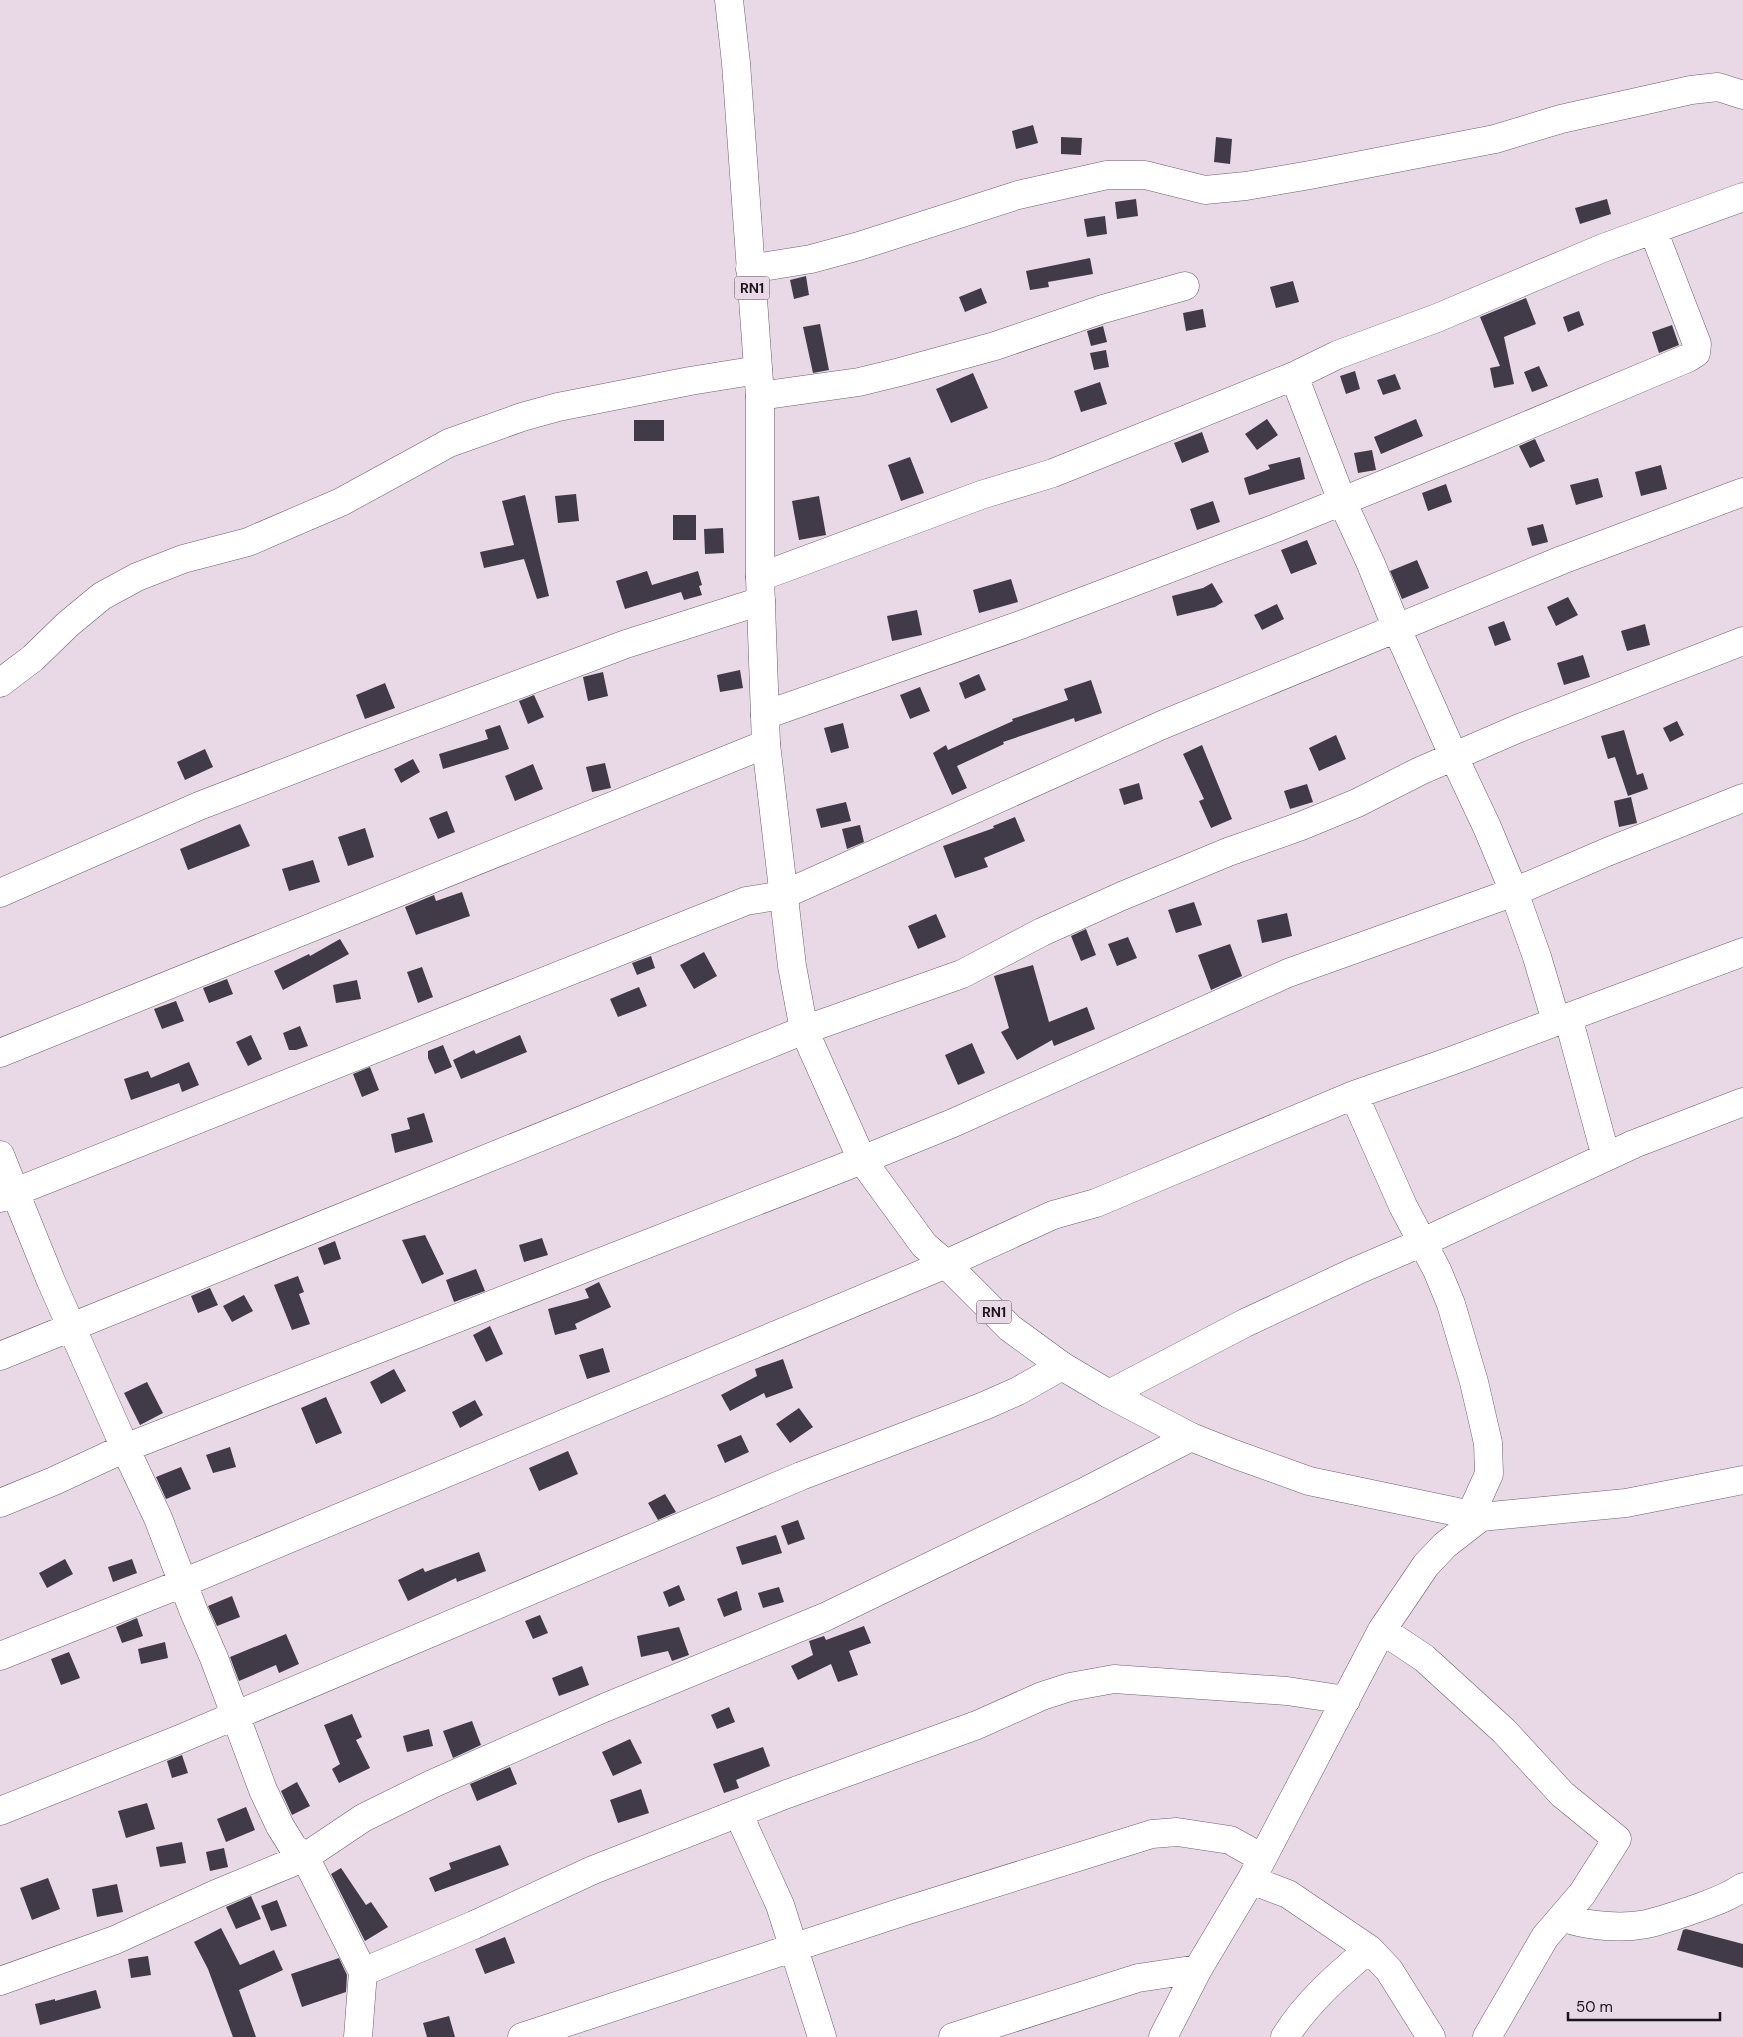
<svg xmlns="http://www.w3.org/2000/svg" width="1743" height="2037" font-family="'DM Sans',sans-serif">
<rect width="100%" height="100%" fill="#e9d9e7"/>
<path fill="#403a49" d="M1033 125 1038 143 1016 149 1012 131Z
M1061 137 1082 138 1081 155 1061 154Z
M1216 137 1232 139 1230 164 1214 162Z
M1136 199 1138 216 1117 219 1115 202Z
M1607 199 1611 214 1580 224 1575 208Z
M1105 216 1107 234 1087 237 1084 219Z
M1090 258 1093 274 1048 282 1049 287 1030 290 1026 271Z
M806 276 809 295 794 299 790 280Z
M1293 281 1299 302 1276 308 1270 287Z
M981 288 987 303 965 312 959 297Z
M1526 298 1536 324 1504 337 1514 384 1494 388 1490 368 1500 366 1480 317Z
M1203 309 1206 327 1186 331 1183 313Z
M1579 311 1584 325 1568 332 1563 317Z
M820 324 829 370 813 373 803 327Z
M1672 325 1679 345 1659 353 1652 332Z
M1103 326 1107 342 1091 346 1087 331Z
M1106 350 1109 367 1094 370 1090 353Z
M1539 366 1548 386 1532 392 1524 372Z
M1355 371 1360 389 1346 394 1340 376Z
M973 373 988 408 951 423 936 389Z
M1395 374 1401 389 1383 395 1377 380Z
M1100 382 1107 404 1081 412 1074 391Z
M1267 419 1278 435 1257 450 1245 434Z
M1416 419 1423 436 1381 454 1374 437Z
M634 420H664V441H634Z
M1202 432 1209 452 1182 463 1174 443Z
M1535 439 1545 461 1530 468 1519 446Z
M1372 450 1376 470 1358 473 1354 453Z
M910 457 924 493 901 501 888 465Z
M1300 457 1305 479 1249 495 1244 478 1270 469 1268 465Z
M1661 465 1667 489 1641 496 1635 472Z
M1598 478 1603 497 1576 505 1570 485Z
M1446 484 1452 502 1428 511 1422 493Z
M576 494 579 521 558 523 555 496Z
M525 495 549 596 537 599 524 559 484 568 480 552 514 545 502 501Z
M819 496 826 535 799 540 792 501Z
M1213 501 1220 522 1197 530 1190 509Z
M673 515H696V540H673Z
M1543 524 1548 542 1532 546 1527 528Z
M723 528 724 553 705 554 704 529Z
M1307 540 1317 564 1291 574 1281 550Z
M1417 560 1429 588 1402 599 1390 571Z
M647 571 652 585 698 571 702 585 699 586 702 595 684 600 681 592 625 609 616 581Z
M1011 579 1018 602 979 613 973 590Z
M1212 583 1223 602 1215 607 1177 616 1172 596 1203 588Z
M1568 597 1578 615 1556 626 1547 607Z
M1277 604 1284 619 1262 630 1254 615Z
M917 610 922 635 892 641 887 616Z
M1504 621 1511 640 1495 646 1488 627Z
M1645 624 1650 645 1627 651 1621 631Z
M1583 655 1590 677 1564 685 1557 663Z
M740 670 743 688 720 692 717 675Z
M603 672 608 696 588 701 583 677Z
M979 674 986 690 965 699 959 683Z
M1091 680 1102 713 1075 722 1074 718 1003 742 1004 744 957 766 967 788 952 795 933 753 946 745 948 750 1013 721 1012 719 1068 700 1064 689Z
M385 683 395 708 365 719 356 695Z
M920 687 930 711 910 719 900 695Z
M534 695 544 717 528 724 519 701Z
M1677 721 1684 735 1670 742 1663 728Z
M843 723 849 748 831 753 824 728Z
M500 725 509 749 443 769 439 754 488 739 485 730Z
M1624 730 1637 775 1643 773 1648 789 1628 796 1615 757 1608 759 1601 736Z
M1336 735 1346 759 1319 771 1309 748Z
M1202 745 1232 819 1211 828 1199 801 1204 799 1183 754Z
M205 749 213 767 185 780 177 762Z
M413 759 420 772 401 783 394 769Z
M605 763 611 788 592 792 586 767Z
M533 764 543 789 515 801 505 776Z
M1139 783 1143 799 1124 805 1119 789Z
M1307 784 1313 802 1290 809 1284 791Z
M1631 797 1637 823 1619 827 1614 801Z
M846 802 851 821 821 828 816 809Z
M447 811 455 832 438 839 429 818Z
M1015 817 1025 841 984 858 988 867 955 878 943 846 994 828 993 826Z
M240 824 250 846 188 870 180 849Z
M860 825 864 842 847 849 842 829Z
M365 828 374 857 348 866 338 837Z
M313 860 320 882 289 891 282 869Z
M462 892 470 916 416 935 405 907 434 895 436 901Z
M1194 902 1202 925 1176 933 1168 910Z
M1287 913 1292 936 1262 943 1257 920Z
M936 914 946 937 918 949 908 926Z
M1086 929 1096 955 1081 961 1071 936Z
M1128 937 1137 958 1117 966 1108 944Z
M340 939 349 954 283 990 274 971 309 954 310 956Z
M1230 944 1242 976 1211 990 1198 955Z
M704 952 717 976 694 989 680 965Z
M651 956 655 968 637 975 632 963Z
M1033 965 1049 1022 1087 1007 1095 1029 1054 1046 1052 1040 1017 1060 1001 1032 1009 1028 994 976Z
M422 967 433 997 418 1003 407 972Z
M227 979 233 994 209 1003 203 988Z
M357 980 361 999 336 1003 333 985Z
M639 987 647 1006 618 1017 610 999Z
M176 1001 184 1021 162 1029 154 1009Z
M300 1026 308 1046 296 1050H289L283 1033Z
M251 1035 262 1059 248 1066 236 1042Z
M520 1035 527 1052 461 1079 453 1060 474 1050 476 1054Z
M972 1043 985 1073 958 1085 945 1055Z
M443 1045 452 1067 435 1074 428 1058V1051Z
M189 1062 199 1085 182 1092 179 1083 131 1100 124 1079 148 1071 151 1078Z
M370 1067 379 1090 362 1097 353 1074Z
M424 1113 433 1142 395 1153 391 1134 410 1129 407 1118Z
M425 1235 444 1274 422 1284 402 1240Z
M542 1238 548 1255 524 1262 519 1245Z
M335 1241 341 1259 324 1265 318 1248Z
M476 1269 485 1291 454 1302 446 1280Z
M298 1276 304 1292 299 1294 310 1324 292 1330 274 1285Z
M599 1282 611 1307 575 1324 577 1329 555 1335 548 1309 589 1298 585 1289Z
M210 1288 218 1305 198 1313 191 1296Z
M244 1295 253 1311 232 1322 223 1306Z
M490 1326 503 1354 486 1362 473 1335Z
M603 1348 610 1372 587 1379 579 1355Z
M783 1359 793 1388 766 1398 764 1393 730 1411 721 1395 757 1376 755 1369Z
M394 1369 406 1391 381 1404 370 1382Z
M147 1382 163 1413 140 1425 124 1393Z
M326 1397 342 1433 316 1444 301 1408Z
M475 1400 483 1415 460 1428 452 1412Z
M799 1408 813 1427 790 1443 776 1424Z
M741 1435 749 1452 725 1463 717 1445Z
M230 1447 236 1467 213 1473 206 1455Z
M568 1451 578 1474 539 1491 529 1468Z
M181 1467 191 1489 166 1499 156 1477Z
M665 1494 676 1512 658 1520 648 1503Z
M798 1520 805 1539 788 1545 781 1526Z
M776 1535 782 1553 742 1565 736 1547Z
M479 1552 486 1571 457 1582 456 1578 408 1601 398 1580 423 1568 425 1572Z
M65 1559 73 1574 47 1588 39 1573Z
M132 1559 137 1573 113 1582 108 1567Z
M679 1585 685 1600 669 1607 663 1592Z
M779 1587 784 1602 763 1608 758 1593Z
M737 1591 742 1610 724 1617 717 1599Z
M232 1596 240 1617 217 1626 208 1606Z
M540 1615 548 1633 533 1639 525 1621Z
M137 1618 143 1636 122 1643 116 1627Z
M864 1626 871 1643 849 1651 858 1675 838 1682 831 1664 798 1680 791 1666 813 1655 809 1641 824 1636 826 1640Z
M679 1627 689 1655 672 1661 668 1651 641 1657 637 1636Z
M286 1634 299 1664 279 1673 276 1665 239 1681 230 1657Z
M165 1642 168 1658 141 1664 138 1649Z
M69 1652 80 1678 61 1685 51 1659Z
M582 1666 589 1685 559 1696 552 1678Z
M729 1707 735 1722 717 1729 711 1715Z
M352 1714 362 1737 356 1740 370 1768 339 1783 332 1769 340 1764 324 1725Z
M472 1721 481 1745 453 1758 443 1731Z
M429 1729 433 1746 407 1752 403 1736Z
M630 1739 642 1763 613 1776 602 1752Z
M763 1747 770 1766 736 1780 739 1788 724 1793 713 1764Z
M182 1755 188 1773 172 1778 167 1761Z
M510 1767 517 1784 477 1801 470 1784Z
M297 1782 310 1806 292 1815 281 1791Z
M641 1789 649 1813 618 1823 610 1800Z
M147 1803 155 1829 126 1838 118 1811Z
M246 1807 255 1830 226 1842 217 1819Z
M182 1842 186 1863 160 1867 156 1847Z
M500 1845 509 1865 435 1892 429 1878 451 1869 449 1863Z
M224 1848 228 1867 210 1871 206 1852Z
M341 1868 366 1905 371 1902 388 1927 365 1941 331 1874Z
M48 1878 60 1909 32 1920 20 1888Z
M117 1884 123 1912 97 1917 92 1889Z
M251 1896 261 1919 236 1929 226 1907Z
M277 1900 287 1926 271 1931 261 1906Z
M221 1928 240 1965 274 1950 283 1970 239 1990 256 2037H233L208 1969 194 1942Z
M1686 1929 1743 1944V1968L1677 1950 1683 1930Z
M505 1937 515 1963 485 1974 475 1949Z
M148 1956 151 1975 131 1978 128 1959Z
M339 1958 347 1975 346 1992 302 2007 291 1974Z
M96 1990 101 2008 40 2025 35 2004 55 1999V2001Z
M449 2016 455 2037H427L423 2023Z"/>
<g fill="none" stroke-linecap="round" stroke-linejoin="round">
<g stroke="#6d5f6c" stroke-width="29">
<path id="minor" d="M750 269 811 259 859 246 1018 195 1107 175H1145L1205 190 1246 186 1310 175 1495 139 1561 119 1691 90 1718 87 1743 95
M1294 376 1342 501 1371 564 1397 629 1454 757 1487 827 1514 892 1537 957 1556 1021
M760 396 859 382 900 372 995 346 1103 309 1185 286
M760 577 981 495 1053 473 1294 376 1337 355 1437 318 1603 248 1743 197
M0 683 33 658 68 624 102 596 137 577 183 559 248 542 292 523 341 502 449 443 522 417 558 407 690 381 758 370
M765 715 1023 624 1276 528 1476 447 1688 358 1696 353 1697 344 1653 230
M0 893 199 806 359 744 626 644 761 601
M1568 1017 1606 1157
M0 1053 766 744
M1354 1095 1403 1206 1437 1270 1451 1304 1474 1382 1488 1443 1489 1474 1471 1514
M0 1155 51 1281 125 1448 158 1518 194 1612 214 1658 263 1790 280 1826 293 1847 305 1857 363 1972 358 2037
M0 1198 746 901 783 895 1162 725 1562 560 1743 492
M0 1356 804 1030 962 974 1042 932 1122 896 1228 852 1301 826 1357 803 1420 771 1517 729 1743 641
M1109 1394 1245 1323 1356 1271 1421 1243 1634 1144 1743 1102
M0 1503 54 1481 125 1448 862 1160 953 1123 1288 973 1514 892 1607 852 1743 798
M1382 1630 1424 1658 1504 1731 1562 1794 1617 1839 1582 1894 1545 1937 1487 2037
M0 1656 183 1583 946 1264 1053 1215 1096 1203 1127 1190 1354 1095 1451 1061 1743 952
M0 1811 180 1739 801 1476 984 1406 1018 1391 1062 1366
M738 1813 780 1905 822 2037
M1251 1880 1288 1894 1369 1949 1389 1970 1431 2037
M1563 1917C1573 1922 1584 1923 1596 1925 1640 1930 1657 1922 1698 1908 1714 1902 1729 1897 1743 1887
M363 1972 474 1925 593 1870 787 1794 977 1725 1042 1696 1070 1687 1114 1679 1287 1691 1346 1700
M0 1981 115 1940 216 1894 305 1857 363 1818 432 1784 604 1708 825 1617 1088 1490 1191 1437
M522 2037 902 1912 1152 1834 1177 1832 1230 1840 1262 1858
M953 2037 1138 1978 1198 1969
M1163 2037 1198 1969 1251 1880 1382 1630 1426 1565 1445 1545 1481 1517
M1285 2037C1307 2002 1337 1976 1369 1949"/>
</g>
<g stroke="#6d5f6c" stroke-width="29">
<path id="highway" d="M729 0 736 63 760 396V577L766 744 792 966 804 1030 862 1160 924 1245 946 1264 1010 1328 1062 1366 1109 1394 1191 1437 1234 1454 1309 1481 1481 1517 1626 1503 1743 1480"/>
</g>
<use href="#minor" stroke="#fff" stroke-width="28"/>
<use href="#highway" stroke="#fff" stroke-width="28"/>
</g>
<g text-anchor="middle" stroke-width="5" stroke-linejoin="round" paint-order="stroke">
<g fill="#e9d9e7" stroke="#595058" stroke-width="1">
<rect x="734.5" y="276.5" width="35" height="23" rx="4"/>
<rect x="976.5" y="1300.5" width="35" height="23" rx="4"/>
</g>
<g font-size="14" font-weight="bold" fill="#1b161b">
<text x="752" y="293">RN1</text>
<text x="994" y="1317">RN1</text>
</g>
</g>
<path d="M1568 2012v8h152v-8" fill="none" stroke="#1b161b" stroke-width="2.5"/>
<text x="1576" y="2012" font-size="15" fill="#1b161b" stroke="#e9d9e7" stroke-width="4" paint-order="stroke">50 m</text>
</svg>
